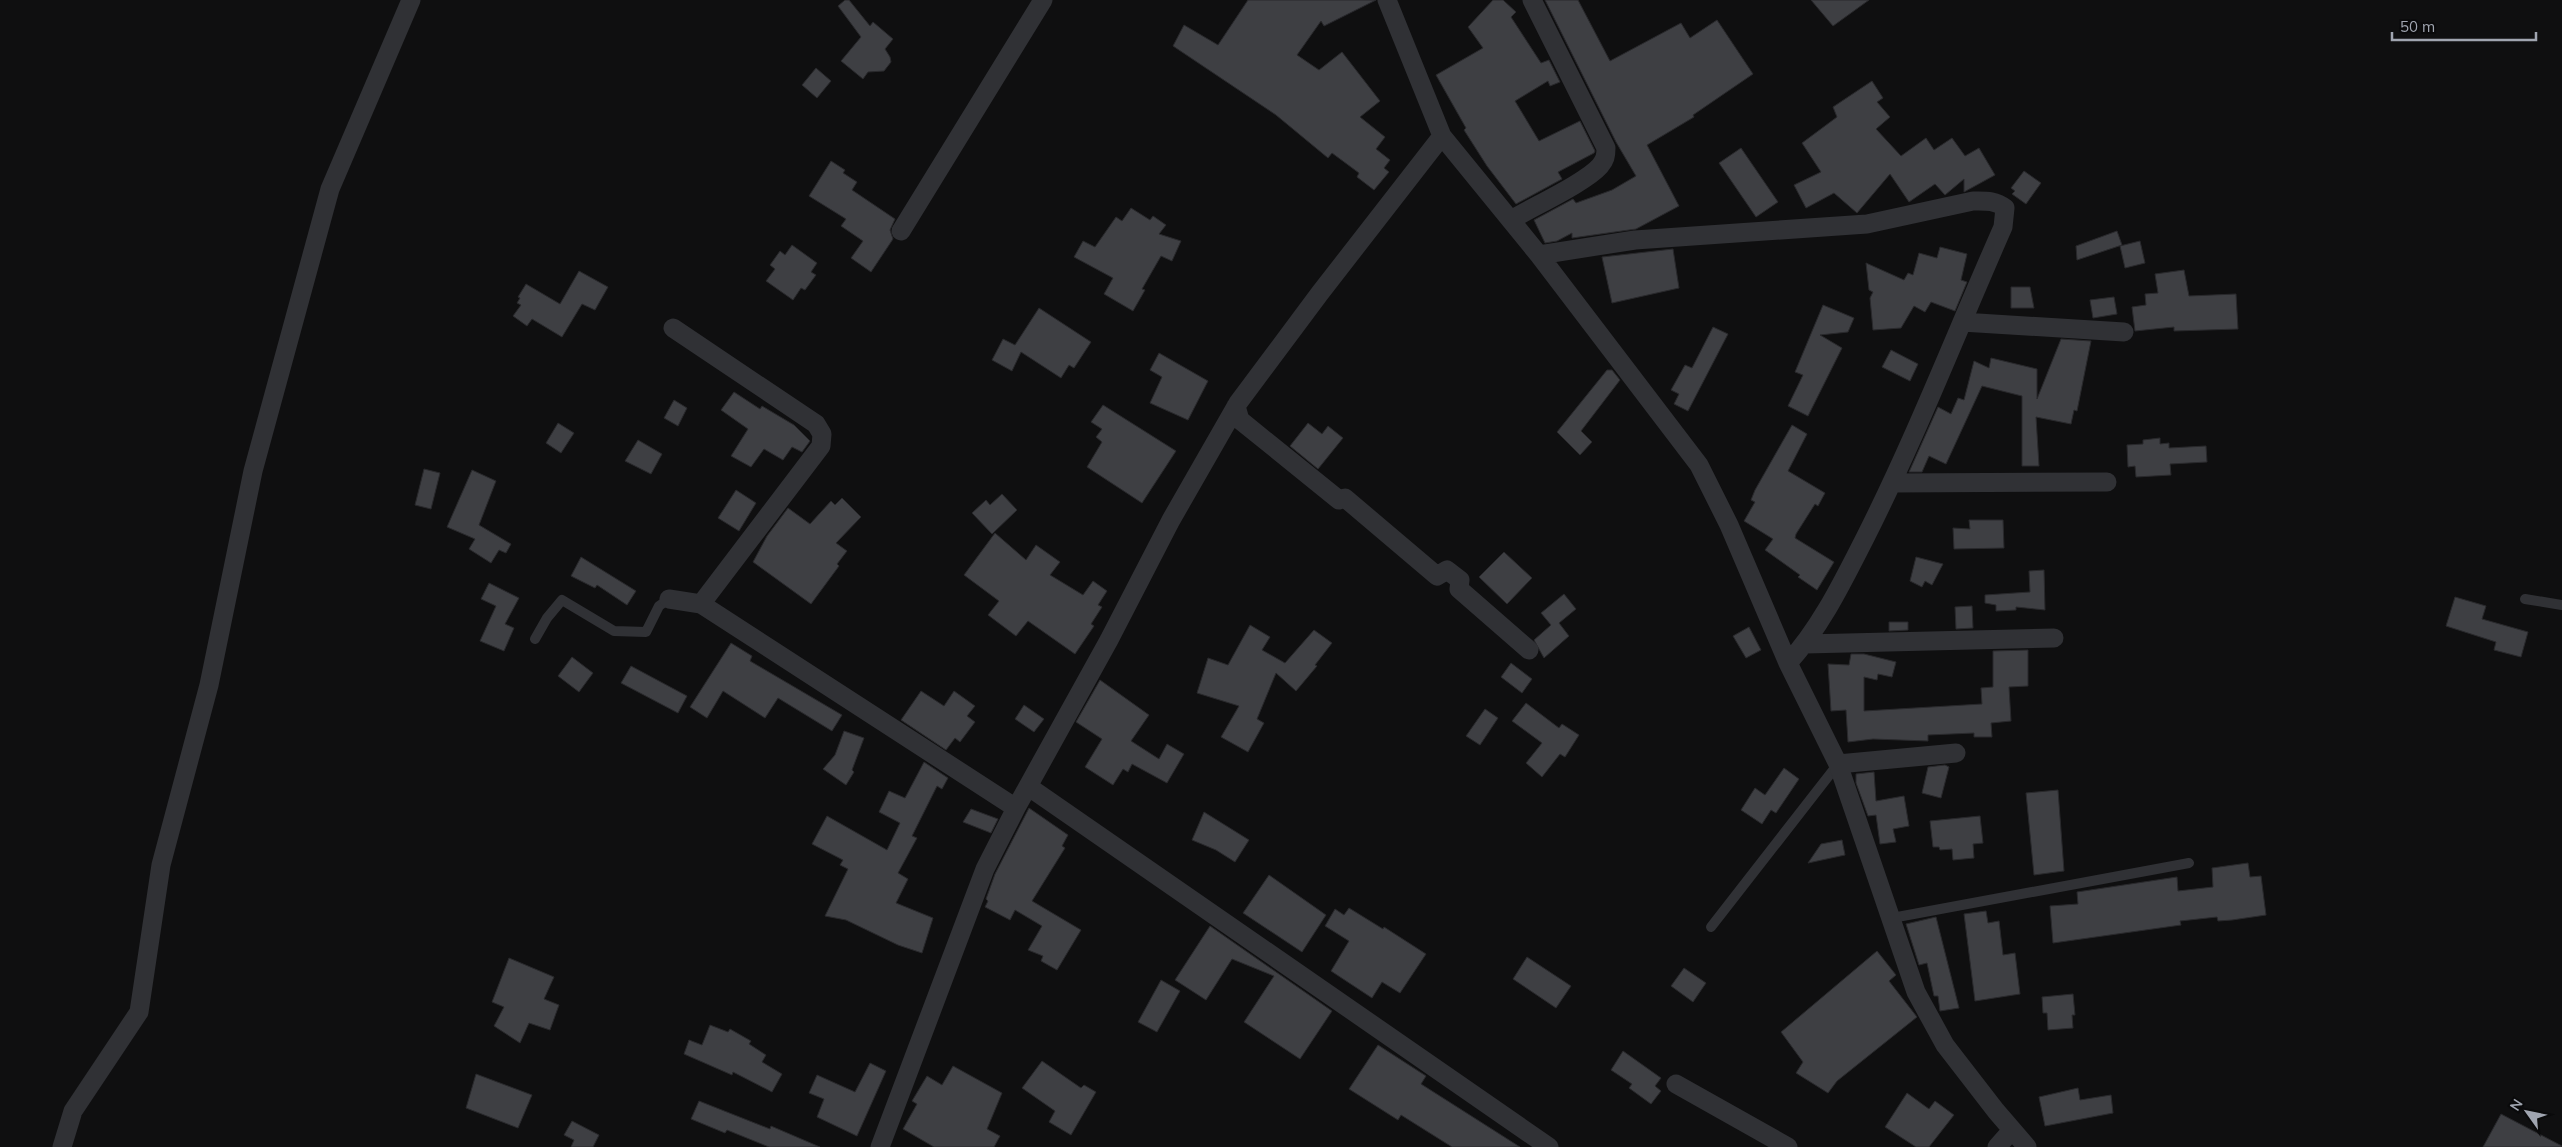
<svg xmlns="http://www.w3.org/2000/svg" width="2562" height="1147" font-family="Mulish,sans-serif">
<rect width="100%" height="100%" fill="#0f0f10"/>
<path fill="#3e3f43" stroke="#29292c" d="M845 0H849L870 26 873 22 893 39 885 49 890 57 891 62 884 71 868 72 863 79 841 61 861 37 838 6Z
M1248 0H1376L1324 26 1321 21 1297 55 1319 70 1342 52 1380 101 1360 117 1385 137 1376 149 1390 160 1384 168 1389 172 1374 190 1357 177 1359 173 1332 153 1328 158 1276 115 1173 46 1184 25 1218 45Z
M1493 0H1503L1516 12 1511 17 1541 63 1549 60 1560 82 1550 86 1548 81 1515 101 1539 141 1580 121 1595 151 1594 153 1558 172 1562 179 1516 204 1487 166 1464 130 1466 128 1436 75 1483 48 1468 27Z
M1545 0H1578L1610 61 1681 23 1690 38 1717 20 1753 74 1693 115 1694 117 1647 145 1679 206 1636 229 1572 238V233L1557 241 1545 243 1534 220 1573 199 1576 203 1612 190 1636 176 1616 142Z
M1811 0H1869L1833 26Z
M816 68 831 81 817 98 802 85Z
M1872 81 1883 98 1877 102 1890 117 1876 129 1901 156 1926 138 1934 150 1952 138 1965 156 1979 148 1995 175 1964 192V179L1945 195 1935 184 1909 202 1890 174 1857 213 1834 193 1806 208 1794 185 1821 172 1802 143 1837 117 1833 107Z
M1741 148 1778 202 1756 217 1719 163Z
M831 161 845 170 843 173 857 182 852 190 895 219 890 230 893 239 871 272 851 258 863 241 841 226 846 219 809 196Z
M2024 171 2041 183 2026 204 2012 194 2015 191 2011 188Z
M1131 208 1150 220 1153 216 1166 225 1159 234 1181 241 1172 261 1161 256 1142 289 1145 290 1133 311 1104 294 1113 278 1074 257 1083 241 1095 247 1116 217 1122 221Z
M2117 231 2122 245 2077 260 2076 246Z
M2140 241 2145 263 2125 268 2120 246Z
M792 245 817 263 811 272 816 275 805 290 801 288 793 300 766 281 775 269 770 265 780 251 785 255Z
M1940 247 1967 254 1961 280 1967 282 1955 311 1931 302 1925 312 1914 306 1901 328 1873 330 1870 298 1873 292 1869 290 1866 263 1904 280 1908 273 1913 275 1919 253 1937 258Z
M1673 249 1679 288 1612 303 1602 257Z
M2184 270 2189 296 2236 294 2238 329 2174 331V327L2135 331 2132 307 2146 305 2145 294 2158 293 2155 274Z
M579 271 608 287 595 310 582 304 562 337 532 319 527 326 513 316 521 305 517 303 520 298 518 297 526 284 560 304Z
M2011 287H2030L2034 308H2011Z
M2114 297 2117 314 2093 318 2090 300Z
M1823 305 1854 318 1848 332 1820 335 1842 348 1808 416 1788 406 1803 375 1795 372Z
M1039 308 1091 342 1074 368 1069 365 1061 378 1021 352 1012 371 992 360 1003 339 1015 345Z
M1713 327 1728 334 1688 411 1674 404 1679 394 1671 390 1685 365 1692 368Z
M2061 339 2091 341 2077 411 2074 410 2071 424 2036 417 2039 466H2022V396L1982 386 1946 464 1929 456 1922 472H1909L1938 407 1951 414 1958 398 1964 400 1974 361 1989 368 1991 358 2037 369V399Z
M1891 350 1918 364 1910 381 1882 367Z
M1159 353 1208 381 1188 420 1150 403 1162 377 1150 370Z
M1607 370H1612L1620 380 1581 431 1592 442 1580 455 1557 432Z
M734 392 760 409 762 406 794 425 810 441 802 452 792 447 783 460 764 449 751 467 731 456 748 429 721 410Z
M674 400 687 408 678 426 664 418Z
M1103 405 1176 451 1142 503 1087 467 1102 442 1096 437 1102 429 1091 422Z
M558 423 574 433 561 453 546 443Z
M1308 423 1322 434 1328 426 1343 438 1318 469 1290 446Z
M1792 425 1807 434 1788 471 1825 493 1818 506 1815 504 1796 534 1795 538 1834 562 1817 590 1798 577 1800 575 1765 550 1773 539 1744 521 1755 502 1751 500 1755 490Z
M2160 438V444L2169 443V448L2206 446 2207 462 2170 464 2171 475 2136 477 2135 466 2128 467 2127 445 2143 444V440Z
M638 440 662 454 651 474 625 461Z
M424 469 440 473 431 509 415 505Z
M472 470 496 481 479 525 511 544 506 553 499 550 491 563 469 549 475 539 447 527Z
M736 490 756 503 739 531 718 518Z
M1002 494 1017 510 992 534 972 513 986 500 990 505Z
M842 498 861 517 836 543 847 551 837 564 839 566 811 604 753 562 767 536 788 508 810 524 831 501 835 505Z
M1969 520H2003L2004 548 1954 549 1953 528 1970 529Z
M995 533 1026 560 1036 545 1060 562 1050 575 1083 595 1093 581 1107 591 1098 605 1102 607 1091 624 1094 626 1075 654 1028 621 1016 636 988 615 999 601 964 575Z
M1504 552 1532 578 1507 604 1479 577Z
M581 557 636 591 627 605 597 585 595 588 571 576Z
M1916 557 1943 564 1932 585 1925 581 1922 587 1910 581Z
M2044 570 2045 610 2016 607V610L1996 611V605L1985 603V595L2030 592 2029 571Z
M489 583 519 598 505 624 514 628 504 651 480 641 496 606 481 599Z
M1564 594 1576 609 1559 623 1569 636 1544 658 1534 640 1551 625 1541 613Z
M2455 597 2486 606 2482 619 2528 632 2521 657 2494 650 2496 642 2446 626Z
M1972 606 1973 628 1956 629 1955 607Z
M1889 622H1908V630L1889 631Z
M1250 625 1270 637 1262 650 1285 663 1314 630 1332 643 1315 665 1317 666 1296 691 1276 673 1257 719 1264 723 1248 752 1221 737 1239 706 1197 693 1208 658 1228 665Z
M1749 627 1761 650 1746 658 1733 636Z
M731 643 752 656 750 661 842 715 832 731 778 698 765 718 723 691 707 718 690 707Z
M2028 650V686L2009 687 2011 721 1991 723 1992 737H1974V733L1928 735V741L1873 739 1848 742 1846 710 1831 711 1828 664 1849 665 1851 654H1864L1896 662 1892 677 1878 674 1877 680 1864 677V711L1982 704 1981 688 1993 687V651Z
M572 657 593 673 579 692 558 676Z
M1511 663 1532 679 1522 693 1501 677Z
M631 666 687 696 678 713 621 683Z
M1100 680 1149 715 1131 741 1159 759 1167 744 1184 754 1167 783 1132 764 1128 772 1123 769 1113 785 1085 767 1102 739 1076 722Z
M921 691 944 706 954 691 975 706 967 716 975 722 960 742 955 738 946 750 901 720Z
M1526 703 1559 728 1562 724 1579 735 1565 757 1560 754 1542 777 1526 763 1542 743 1512 721Z
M1024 705 1044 719 1034 732 1015 719Z
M1485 709 1498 718 1480 745 1466 736Z
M844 731 864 738 852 770 854 772 846 785 823 769 835 755Z
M924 762 948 778 942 789 937 786 912 836 917 838 898 873 908 879 896 903 933 918 922 953 898 945 846 920 825 916 848 869 840 865 843 860 812 844 827 816 887 850 900 823 879 812 889 791 905 798Z
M1945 765 1949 767 1941 798 1922 793 1928 767Z
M1784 768 1799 779 1776 813 1771 810 1762 824 1741 810 1755 788 1765 795Z
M1874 772 1876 801 1904 796 1909 826 1893 829 1896 842 1880 844 1876 815 1868 816 1856 783V774Z
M2058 790 2064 871 2034 875 2026 793Z
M1029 808 1068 835 1062 846 1065 848 1032 901 1081 930 1057 970 1041 961 1043 956 1028 950 1042 926 1015 910 1010 920 985 907 988 901 986 899 995 874Z
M971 809 998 819 991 833 963 822Z
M1204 812 1249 840 1235 862 1216 850 1192 840Z
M1980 816 1983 843 1973 844 1974 858 1953 860 1952 849 1940 850 1939 847H1933L1930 821Z
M1842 840 1845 855 1808 863 1821 844Z
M2248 863 2250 877 2261 876 2266 915 2232 920 2218 921 2217 917 2180 921 2181 925 2053 943 2050 906 2078 904 2077 892 2177 877 2178 891 2213 887 2212 868Z
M1269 875 1326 915 1302 952 1243 913Z
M1349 908 1383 929 1384 927 1426 954 1400 993 1382 982 1372 998 1331 971 1349 941 1325 926 1335 909 1344 915Z
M1986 911 1988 923 1999 921 2003 955 2015 953 2020 994 1975 1001 1964 914Z
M1936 917 1959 1008 1940 1011 1938 996H1934L1927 963 1919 965 1906 924Z
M1210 926 1332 1011 1300 1059 1244 1022 1274 976 1232 959 1206 1000 1175 980Z
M1877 951 1896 975 1889 981 1917 1017 1837 1081 1828 1093 1796 1073 1803 1062 1781 1032Z
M1527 957 1571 986 1556 1008 1513 979Z
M509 958 554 977 544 999 559 1005 550 1030 529 1023 520 1043 494 1026 504 1007 492 1002Z
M1684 968 1706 983 1693 1002 1671 986Z
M1161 980 1180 991 1157 1032 1138 1022Z
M2073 994 2075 1015H2072L2073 1028 2048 1030 2047 1013H2043L2042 997Z
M710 1025 728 1032 730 1029 751 1041 749 1044 766 1055 762 1062 782 1074 772 1092 733 1072 732 1075 684 1054 689 1040 702 1045Z
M1378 1045 1426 1076 1421 1084 1520 1147H1452L1401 1115 1398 1120 1349 1089Z
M1623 1051 1661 1078 1655 1086 1661 1091 1651 1104 1629 1088 1632 1084 1611 1070Z
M1042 1061 1081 1088 1084 1085 1096 1092 1071 1135 1049 1122 1055 1111 1022 1088Z
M870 1063 886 1071 857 1136 817 1117 824 1099 809 1093 817 1075 855 1092Z
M953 1066 1002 1093 987 1129 1000 1136 994 1147H934L903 1129 917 1104 912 1101 927 1076 942 1085Z
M476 1074 532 1095 518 1128 466 1108Z
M2078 1088 2080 1100 2111 1095 2113 1113 2045 1126 2039 1097Z
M1907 1093 1929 1109 1935 1101 1954 1115 1929 1147H1916L1885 1127Z
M699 1101 770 1129 771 1126 820 1147H769L727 1130 725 1133 691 1119Z
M2501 1114 2562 1146V1147H2483Z
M572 1121 599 1135 593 1147H571L574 1140 564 1135Z"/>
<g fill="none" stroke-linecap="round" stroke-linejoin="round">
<path stroke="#303135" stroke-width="10" d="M2525 599 2562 605
M535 639 547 618 562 600 614 631 646 632 659 606 669 599
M1892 918 2189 863
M1711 927 1838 764"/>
<path stroke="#303135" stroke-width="19" d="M1387 0 1442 136 1539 255 1699 465 1729 525 1788 663 1838 764 1916 992 1945 1045 1996 1111 2027 1147
M1511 220C1532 207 1585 183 1600 166 1605 160 1606 156 1606 148L1532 0
M901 231 1043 0
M1539 255 1635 240 1867 224 1973 201C1985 201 1995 200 2005 208L2003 227C1957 331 1916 437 1865 538 1843 581 1821 627 1788 663
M1962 322 2124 332
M673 328 816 424 822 434 821 446 701 604
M1236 406 1240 420 1339 500 1345 498 1437 576 1447 570 1460 580 1459 589 1529 650
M1893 483 2107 482
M669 599 701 604 1016 808
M1805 644 2054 638
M1838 764 1956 753
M1029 787 1549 1147
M1676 1084 1788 1147
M62 1147 73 1111 139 1012 161 865 209 685 253 471 330 189 411 0
M880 1147 985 869 1016 808 1109 640 1171 520 1238 403 1320 293 1442 136
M1997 1147 2012 1130"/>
</g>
<g transform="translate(2527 1112) rotate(303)" stroke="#0a0a0b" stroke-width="4" paint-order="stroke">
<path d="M0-4L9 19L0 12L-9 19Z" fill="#a0a5b0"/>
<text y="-8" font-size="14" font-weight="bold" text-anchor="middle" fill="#a0a5b0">N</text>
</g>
<path d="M2392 32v8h144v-8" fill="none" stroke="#a0a5b0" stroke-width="2.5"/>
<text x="2400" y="32" font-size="15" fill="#a0a5b0" stroke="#0a0a0b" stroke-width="4" paint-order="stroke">50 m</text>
</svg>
